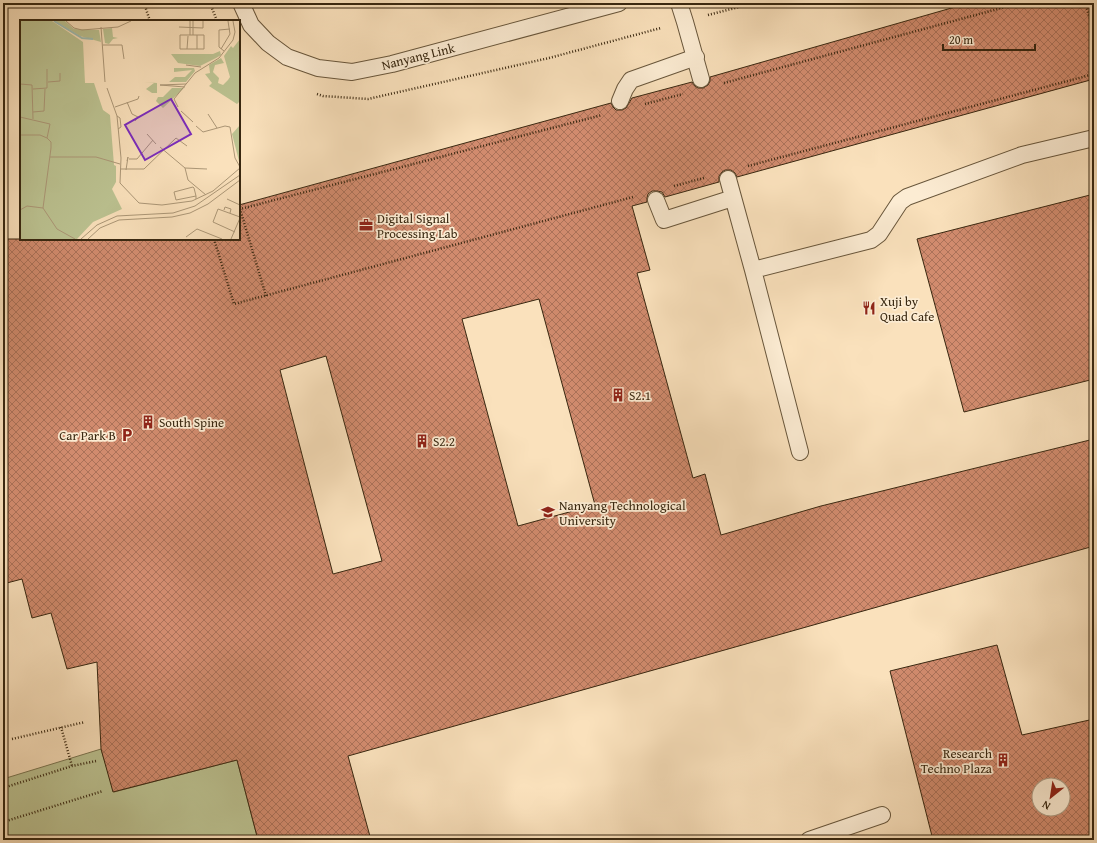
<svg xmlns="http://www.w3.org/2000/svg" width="1097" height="843" font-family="'Gentium Book Plus',serif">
<defs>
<pattern id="building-cross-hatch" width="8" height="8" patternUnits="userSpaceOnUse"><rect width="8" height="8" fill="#d18b6e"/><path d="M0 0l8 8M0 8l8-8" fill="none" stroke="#ab7259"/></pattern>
</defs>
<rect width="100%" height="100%" fill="#fae1bc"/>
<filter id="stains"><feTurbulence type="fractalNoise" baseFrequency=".005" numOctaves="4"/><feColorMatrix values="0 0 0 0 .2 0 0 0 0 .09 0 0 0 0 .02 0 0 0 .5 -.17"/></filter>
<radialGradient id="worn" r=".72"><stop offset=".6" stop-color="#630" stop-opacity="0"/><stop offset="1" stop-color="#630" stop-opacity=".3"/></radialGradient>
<path fill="#bcc392" stroke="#7a7551" d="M101 749 114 792 237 760 258 840H3V779Z"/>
<path fill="url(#building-cross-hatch)" stroke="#382710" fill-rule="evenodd" d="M969 3H1094V79L737 177 735 173 731 170H725L722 172 719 176V182L665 197 662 192 657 191H652L648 194 647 198V202L632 206 650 270 637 273 693 478 705 474 721 535 821 506 1094 439V546L348 756 371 840H258L237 760 113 792 101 749 97 662 67 669 51 613 32 618 22 579 3 584V239H239V205L611 103 613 107 616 110H622L626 108 632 98 692 82 695 86 698 88H703L708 85 710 81V77ZM539 299 595 505 518 526 462 319ZM326 356 382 561 333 574 280 370Z
M1094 194V379L964 412 917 239Z
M997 645 1022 735 1094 719V840H933L890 671ZM1039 785H1063V809H1039Z"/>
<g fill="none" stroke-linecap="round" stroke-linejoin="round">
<g stroke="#68563b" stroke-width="18">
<path id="service" d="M241 3 251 25 268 43 287 57 318 68 352 72 392 64 619 3
M679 3 685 22 701 79
M620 101 625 89 631 80 696 57
M728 179 753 270 800 452
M656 200 664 220 733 198
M753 270 871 240 879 234 900 202 907 197 1022 155 1094 138
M809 840 882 815"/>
</g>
<path stroke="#382710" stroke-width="2.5" stroke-dasharray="1 2" stroke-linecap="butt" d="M144 3 150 21
M210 3 217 21
M1085 3 1094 31
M708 15 754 3
M724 83 1020 3
M317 94 323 96 368 99 549 58 661 28
M645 104 683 94
M748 166 1094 74
M674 186 704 178
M214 239 234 304 633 197
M266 296 240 209 602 115
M61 727 72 766
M12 739 85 722
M3 788 72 766 96 761
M3 822 103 791"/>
<use href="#service" stroke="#fcecd3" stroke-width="16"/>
</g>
<defs>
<g id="office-bare" transform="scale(1.08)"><path d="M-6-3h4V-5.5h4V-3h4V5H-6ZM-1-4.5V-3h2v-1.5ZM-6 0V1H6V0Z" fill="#8f2418" stroke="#fcecd3" stroke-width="2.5" paint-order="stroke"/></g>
<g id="restaurant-bare" transform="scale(1.08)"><path d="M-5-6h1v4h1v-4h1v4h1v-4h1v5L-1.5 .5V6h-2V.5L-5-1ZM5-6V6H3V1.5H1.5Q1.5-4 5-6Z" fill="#8f2418" stroke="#fcecd3" stroke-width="2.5" paint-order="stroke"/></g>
<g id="building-bare" transform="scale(1.08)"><path d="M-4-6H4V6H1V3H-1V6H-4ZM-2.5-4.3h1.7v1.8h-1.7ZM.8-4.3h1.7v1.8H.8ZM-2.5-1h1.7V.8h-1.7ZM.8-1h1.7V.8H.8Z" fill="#8f2418" stroke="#fcecd3" stroke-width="2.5" paint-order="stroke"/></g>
<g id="parking-bare" transform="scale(1.08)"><path d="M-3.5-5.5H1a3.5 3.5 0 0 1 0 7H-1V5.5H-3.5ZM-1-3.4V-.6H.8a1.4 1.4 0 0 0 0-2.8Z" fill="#8f2418" stroke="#fcecd3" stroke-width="2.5" paint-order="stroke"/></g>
<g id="university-bare" transform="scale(1.08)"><path d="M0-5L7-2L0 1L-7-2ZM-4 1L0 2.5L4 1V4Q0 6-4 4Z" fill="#8f2418" stroke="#fcecd3" stroke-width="2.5" paint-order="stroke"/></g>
</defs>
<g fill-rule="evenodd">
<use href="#office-bare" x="366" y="225"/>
<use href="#restaurant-bare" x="869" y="308"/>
<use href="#building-bare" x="618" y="395"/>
<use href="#building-bare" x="148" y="422"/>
<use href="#parking-bare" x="127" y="435"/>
<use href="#building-bare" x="422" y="441"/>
<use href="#university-bare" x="548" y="512"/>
<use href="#building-bare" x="1003" y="760"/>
</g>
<g text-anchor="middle" stroke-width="3.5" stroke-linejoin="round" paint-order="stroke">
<g font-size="13" fill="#382710" stroke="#fcecd3">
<text transform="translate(418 56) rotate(-14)" y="5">Nanyang Link</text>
</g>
<g font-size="13" fill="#382710" stroke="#fcecd3" text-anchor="start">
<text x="377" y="223">Digital Signal<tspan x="377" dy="15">Processing Lab</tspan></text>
<text x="880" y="306">Xuji by<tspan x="880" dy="15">Quad Cafe</tspan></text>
<text x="629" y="400">S2.1</text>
<text x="159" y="427">South Spine</text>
<text x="116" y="440" text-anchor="end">Car Park B</text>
<text x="433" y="446">S2.2</text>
<text x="559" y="510">Nanyang Technological<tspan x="559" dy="15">University</tspan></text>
<text x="992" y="758" text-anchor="end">Research<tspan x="992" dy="15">Techno Plaza</tspan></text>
</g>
</g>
<g transform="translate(20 20)">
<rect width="220" height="220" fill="#fae1bc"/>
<path d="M35 1H45L54 9 79 10 81 22 60 16ZM92 8 93 17 98 18 93 19 89 24 85 23 83 9ZM220 19V81L217 84 189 66 192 63 185 54 190 53 189 45 201 38 204 43 195 45 193 52 199 58 198 63 203 65 208 60 210 57 204 36 211 26 213 28ZM200 31 201 35 196 38 180 46 158 43 151 34H193ZM154 48H174L175 51 166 62H149L155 57H165L172 50 154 52ZM124 62 137 63V73H132L126 69 134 63ZM152 68H164L143 88 136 81 138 77H143Z" fill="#bcc392"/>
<path d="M0 1H32L63 22 65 63H74L83 90 90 95 94 145 96 146V162L92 169 102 189 73 202 57 219H0Z" fill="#bcc392"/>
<path d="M220 105V145L212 114Z" fill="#bcc392"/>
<path fill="none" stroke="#9ebdb2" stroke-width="2" d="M34 1 62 18 73 19"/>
<path fill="none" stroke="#ac9777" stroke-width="1" d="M46 1 54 8 62 10 98 7 111 1M81 7 85 62M159 7 183 8V1M160 15H184V29H160ZM170 15V1M173 15V1M83 25H102L104 39M167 29 168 16M177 29V15M201 29 210 14 208 1M204 31 199 27V10L210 9M166 45 181 47M28 62 40 61V53M0 64 12 65 13 99M165 67 140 65 166 64M87 68 97 96 101 138 100 163 119 183 142 185 172 181 193 171 220 148M13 69 27 68V49M107 82 112 94 118 97 115 101M95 87 118 79 119 76M158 87 154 79 175 53 199 38 213 20 215 12 213 1M161 91 173 102M13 92 24 91 25 69M188 94 197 108M97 96 100 98 101 107 98 109M0 97 30 104 27 118 31 122V128L23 188 37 209 55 219M176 106 183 112 205 106 210 107 215 138 220 147M127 114 136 124M0 115H20L27 118M140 127 165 148 187 149M30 137H76L100 144M109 139H117L133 120M165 148 168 160 186 175M100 149H124L156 118 167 126M106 150 108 137 107 141M176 176 156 180 154 172 173 167 174 168 176 176V179M207 179 220 185M0 190 7 186 23 188M204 190 205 187 211 189 210 193M215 212 193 202 198 189 220 197M166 217 177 209 202 219M61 219 77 205 97 196 153 193 175 186 220 155M68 219 80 208 99 200 152 197 170 193 188 184 220 160M211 219 220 198"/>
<path fill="#7b2cbf" fill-opacity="0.15" stroke="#7b2cbf" stroke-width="2" d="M151 79 171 114 125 140 105 105Z"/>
<rect width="220" height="220" fill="none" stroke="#382710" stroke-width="2"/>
</g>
<rect width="1097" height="843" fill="none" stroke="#fae1bc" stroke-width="16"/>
<rect x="4" y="4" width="1089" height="835" fill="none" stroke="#382710" stroke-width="2"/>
<rect x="8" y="8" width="1081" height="827" fill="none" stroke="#382710"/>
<g transform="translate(1051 797) rotate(210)"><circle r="19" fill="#fcecd3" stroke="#ae9d85"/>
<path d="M0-3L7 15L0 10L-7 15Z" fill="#8f2418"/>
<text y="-6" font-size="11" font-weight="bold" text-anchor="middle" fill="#382710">N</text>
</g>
<path d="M943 44v6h92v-6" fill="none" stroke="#382710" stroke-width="2"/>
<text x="949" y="44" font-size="12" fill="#382710" stroke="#fcecd3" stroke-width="3" paint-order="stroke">20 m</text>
<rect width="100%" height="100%" filter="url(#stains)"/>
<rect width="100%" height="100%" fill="url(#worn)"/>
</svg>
